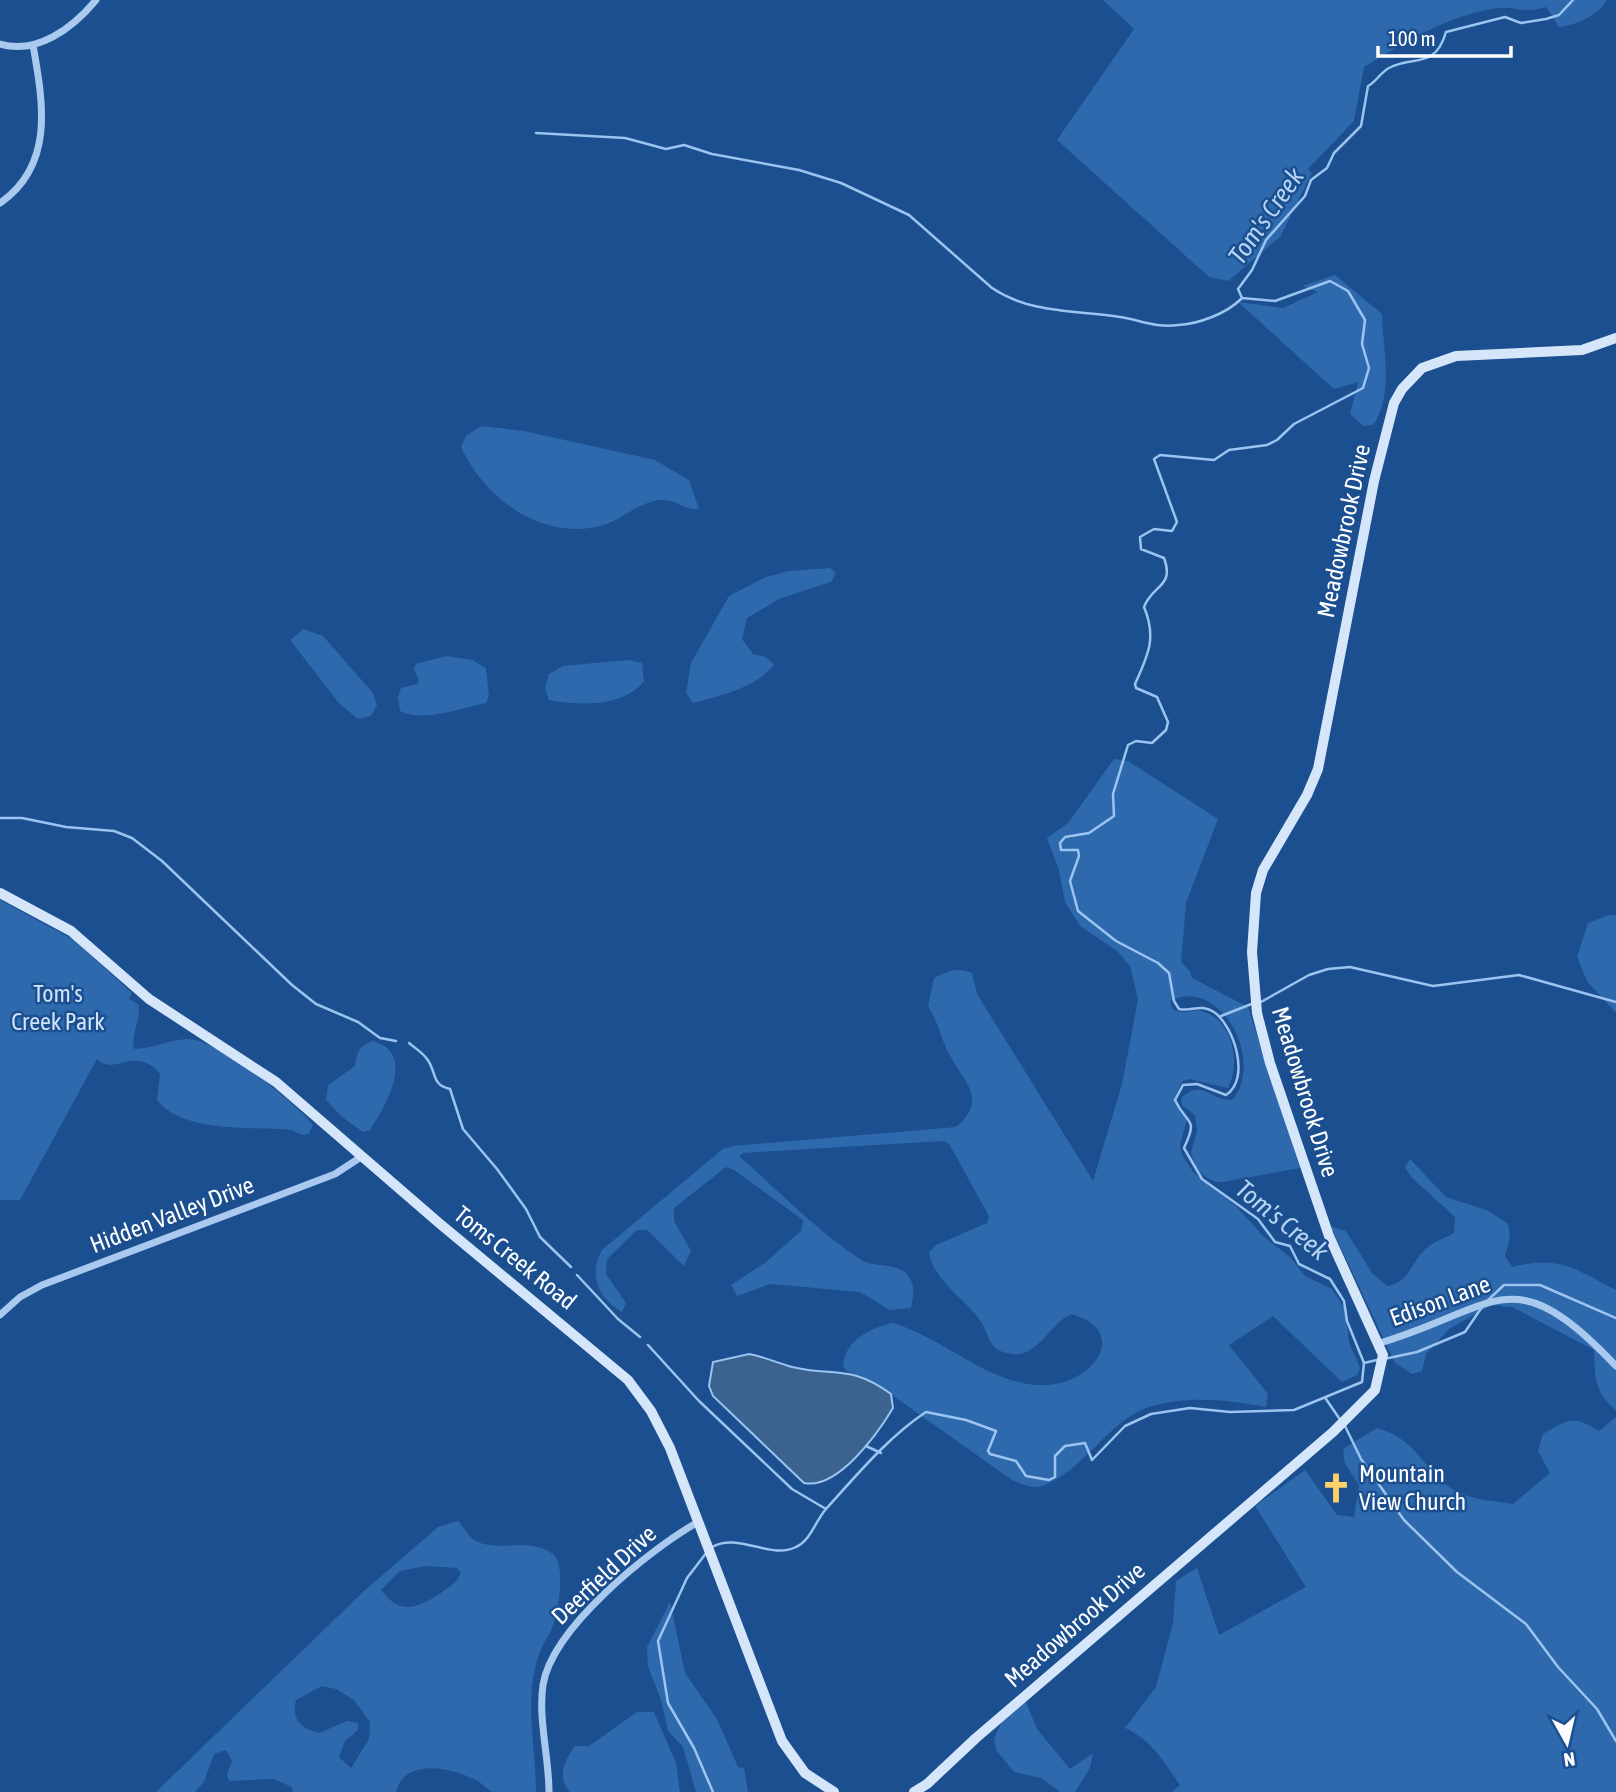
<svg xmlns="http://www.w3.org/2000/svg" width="1616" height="1792" font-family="'Asap Condensed',sans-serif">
<rect width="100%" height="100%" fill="#1b4f8f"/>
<path fill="#2e69ad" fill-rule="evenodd" d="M1103 0H1607C1599 15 1575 26 1559 27L1546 7C1523 14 1517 6 1498 8 1447 15 1407 42 1364 67L1354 121 1308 169 1312 173 1280 237 1228 281 1209 277 1057 140 1134 29Z
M1335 275 1382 314C1383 348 1394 396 1373 425L1363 426 1350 414 1358 382 1334 389 1238 302 1283 308 1318 292 1302 286Z
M481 426 524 431 655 460 689 480 699 509C685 511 677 500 664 500 643 499 623 519 604 525 544 542 486 501 461 447L466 436Z
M830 568 836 573 831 582 781 598 747 618 742 639 753 654 766 657 774 665C757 687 720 696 693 703L686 693 691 663 729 596 766 577 789 571Z
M303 629 323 636 373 693 377 705 371 716 358 719 338 702 290 640Z
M446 656 472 660 486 668 489 696 486 703C461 708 423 723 400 711L398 697 401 688 417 684 419 680 414 669 416 664Z
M628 660 642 663 644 681C624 707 579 706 549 700L545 688 549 674 563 666Z
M1114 759 1128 761 1218 819 1186 903 1181 962 1190 971 1192 978 1248 1007 1300 1168 1223 1182C1206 1183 1194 1168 1191 1152L1197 1131 1195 1115 1182 1105 1181 1098C1203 1078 1210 1101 1232 1100 1266 1061 1220 975 1170 1001L1173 1009C1188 1017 1191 1007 1204 1012 1233 1021 1241 1064 1228 1088L1189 1079 1183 1081C1173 1099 1172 1104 1187 1119L1180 1145 1182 1155 1194 1173 1237 1207 1264 1237 1290 1257 1305 1276 1332 1289 1345 1309 1349 1342 1360 1368 1357 1375 1342 1382 1273 1316 1229 1345 1268 1394 1266 1407C1228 1400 1187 1395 1149 1407 1106 1422 1086 1470 1042 1486 1032 1489 1021 1484 1012 1480L875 1383 847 1371 843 1366C845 1340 870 1328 893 1323 945 1338 990 1387 1046 1385 1094 1383 1131 1331 1071 1314 1052 1323 1042 1348 1021 1354 1016 1355 1005 1353 1000 1351 988 1345 987 1330 980 1320 964 1298 932 1279 929 1252L936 1245 987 1223 989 1216 949 1144 943 1141 743 1153 739 1156C779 1191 816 1230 860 1259 874 1269 899 1261 909 1277 916 1287 913 1298 911 1308L890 1310 860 1292 770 1284 737 1296 731 1285 766 1262 801 1231 803 1220 734 1170 726 1167 674 1208V1221L691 1251 684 1266 647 1230H637L607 1259 606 1274 626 1303 622 1312C598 1298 588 1274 602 1250L723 1149 733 1146 956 1127C990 1098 962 1081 948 1052 940 1036 938 1021 928 1006L934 978C948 971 956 967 972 973L977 994 1093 1181 1122 1084 1138 999 1130 966 1117 951 1080 926 1065 902 1059 870 1047 838 1068 823Z
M0 900 74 940 132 993 129 999 138 1004C142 1017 131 1032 134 1049 152 1049 169 1040 187 1039 215 1037 296 1103 313 1125L309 1134 302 1135 292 1130C251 1126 184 1134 157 1100L160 1074C135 1044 116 1077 97 1059L20 1200H0Z
M1609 915H1616V1013L1587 981 1577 957 1588 923Z
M373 1041C417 1053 386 1105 370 1130L363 1132 342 1117 326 1100 328 1085 355 1066C357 1052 359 1046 373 1041Z
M1410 1159 1446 1197 1489 1211 1508 1224 1510 1238 1505 1256 1512 1267C1561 1255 1574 1269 1616 1290V1411C1594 1391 1595 1378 1594 1350L1512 1307 1492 1305 1449 1329 1426 1354 1422 1371 1412 1374 1395 1363 1331 1227 1346 1231 1372 1273 1387 1286C1410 1283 1411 1260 1428 1247 1435 1241 1445 1238 1454 1233L1455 1217 1411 1177 1405 1167Z
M1616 1417V1792H1172L1180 1785C1163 1761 1153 1741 1125 1728L1156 1687 1173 1623 1176 1581 1197 1568 1219 1635 1306 1587 1255 1506 1305 1470 1337 1515 1354 1517 1359 1485 1345 1464 1343 1449 1377 1428C1421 1440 1422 1474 1458 1492 1473 1500 1496 1501 1513 1504L1550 1473 1538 1451 1543 1434C1568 1419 1574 1415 1599 1431Z
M458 1521C464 1527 468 1537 476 1541 499 1553 532 1536 554 1555 566 1567 558 1614 552 1628 548 1637 543 1644 540 1652 523 1696 536 1747 536 1792 524 1792 504 1792 493 1792 488 1791 484 1785 479 1782 455 1768 405 1756 396 1792H293L292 1787 273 1779 229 1781 227 1775 232 1761 226 1750 214 1754 204 1782 195 1792H156L364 1591 438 1527ZM426 1566 457 1568 461 1573C456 1584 450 1586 441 1593 419 1607 401 1617 381 1590L400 1571ZM322 1686 336 1689 354 1700 370 1722 369 1739 351 1768 339 1757 345 1741 358 1730V1723L347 1721 319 1733C300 1727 292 1721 296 1700Z
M670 1602 685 1673 717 1719 738 1767 744 1768 748 1792H696L683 1747 668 1731 661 1700 648 1667 647 1647Z
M1026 1702 1037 1729 1070 1769 1093 1753 1090 1768 1075 1792H1060L1041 1778 1014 1772 996 1750 994 1738 1002 1722Z
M637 1712H654L676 1763 680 1792H570C556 1777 565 1760 575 1746H589Z"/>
<path fill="#3c6290" stroke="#9cc4f0" stroke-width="2" d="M749 1354C765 1357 777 1363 792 1367 834 1377 850 1364 891 1394L893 1408C878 1433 838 1490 804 1483L713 1396 709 1386 713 1362Z"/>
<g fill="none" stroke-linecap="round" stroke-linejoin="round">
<path stroke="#9cc4f0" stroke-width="2.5" d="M536 133 625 138 666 149 684 145 712 154 799 170 841 183 909 215 992 288C1031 314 1075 310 1120 317 1140 320 1156 328 1178 325 1198 324 1226 314 1241 299
M0 818H22L66 827 114 831 132 838 162 861 292 985 316 1004 358 1022 380 1038 396 1041
M1261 1002 1309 975 1328 969 1350 967 1433 986 1519 975 1616 1002
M1221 1016 1254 1003
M409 1043C415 1048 423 1053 427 1059 437 1072 431 1085 450 1089L463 1129 497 1169 526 1209 540 1237 571 1267
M577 1275 618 1319 640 1337
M1486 1302 1504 1285H1540L1616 1318
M648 1345 699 1401 792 1489 826 1509
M1384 1359 1417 1352 1465 1332 1482 1307
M1364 1363 1377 1360
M1326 1399 1341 1421
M1345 1426 1361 1459 1404 1520 1457 1572 1526 1624 1558 1667 1597 1709 1616 1741
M866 1446 881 1453
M712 1547C738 1532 771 1560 796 1547 811 1540 816 1520 826 1509 856 1476 888 1437 926 1412L966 1420 996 1431 988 1451 990 1454 1016 1461 1026 1476 1049 1480 1055 1477V1456L1065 1446 1085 1443 1092 1460 1125 1426 1151 1414 1190 1408 1230 1412 1294 1410 1362 1382 1364 1363 1347 1321 1344 1301 1330 1279 1299 1264 1290 1246 1275 1242 1258 1219 1202 1179 1184 1148C1199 1116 1187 1126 1175 1100L1183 1085 1197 1084 1226 1095C1251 1079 1234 1026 1214 1012 1200 1003 1192 1012 1179 1009L1174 1001 1169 973 1158 963 1116 941 1078 911 1070 881 1079 856 1078 850H1061L1060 843 1065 837 1089 833 1114 816 1113 794 1128 745 1136 741 1152 743 1166 730 1168 722 1157 697 1136 688 1135 684C1148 655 1157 638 1144 607 1152 585 1175 587 1164 558L1141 549 1140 537 1154 529 1172 531 1177 522 1154 459 1160 455 1214 460 1229 450 1267 445 1277 440 1294 424 1363 388 1369 368 1362 344 1365 320 1348 291 1330 281 1275 301 1242 298 1238 289 1252 270 1266 240 1305 196 1311 180 1327 168 1334 153 1361 126 1368 86C1376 82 1381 72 1389 68 1413 55 1435 70 1446 32L1505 17 1521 23 1546 19 1559 15 1573 0
M707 1552 687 1578 658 1641 668 1703 694 1748 713 1792"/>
<path stroke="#a9c9ee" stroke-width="7" d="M0 44C37 55 73 28 96 0
M0 203C55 165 43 102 33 45
M0 1315 20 1297 42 1285 335 1174 361 1157
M1380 1343C1499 1307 1512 1256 1616 1366
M549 1792C549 1757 538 1719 543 1685 552 1628 649 1550 698 1522"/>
<path stroke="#d6e6fa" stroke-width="10" d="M0 893 71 931 149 999 276 1082 439 1223 628 1380 651 1411 670 1448 782 1741 805 1773 834 1792
M914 1792 927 1784 976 1738 1333 1432 1375 1390 1383 1355 1329 1236 1270 1063 1257 1013 1252 952 1256 893 1263 870 1307 795 1318 769 1374 481 1394 403 1402 389 1422 368 1456 356 1582 350 1616 338"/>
</g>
<defs>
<g id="church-bare" transform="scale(2.415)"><path d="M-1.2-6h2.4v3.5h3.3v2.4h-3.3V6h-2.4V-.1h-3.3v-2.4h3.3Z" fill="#ffd166" stroke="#1b4f8f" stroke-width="2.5" paint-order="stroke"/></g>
</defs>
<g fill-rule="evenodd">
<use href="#church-bare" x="1336" y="1488"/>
</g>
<g text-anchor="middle" stroke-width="5" stroke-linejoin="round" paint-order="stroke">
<g font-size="24" fill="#fff" stroke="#1b4f8f">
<text transform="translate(1344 531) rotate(-78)" y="8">Meadowbrook Drive</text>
<text transform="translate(1305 1092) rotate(73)" y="8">Meadowbrook Drive</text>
<text transform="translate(172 1215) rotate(-21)" y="8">Hidden Valley Drive</text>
<text transform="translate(515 1258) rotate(39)" y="8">Toms Creek Road</text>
<text transform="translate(1440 1301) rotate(-20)" y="8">Edison Lane</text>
<text transform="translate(604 1575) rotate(-43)" y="8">Deerfield Drive</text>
<text transform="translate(1075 1625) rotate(-41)" y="8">Meadowbrook Drive</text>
</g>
<g font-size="24" fill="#cfe3fa" stroke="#1b4f8f">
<text x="58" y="1002">Tom's<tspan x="58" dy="28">Creek Park</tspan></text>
</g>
<g font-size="24" fill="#fff" stroke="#1b4f8f" text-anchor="start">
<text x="1359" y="1482">Mountain<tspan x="1359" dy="28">View Church</tspan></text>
</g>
<g font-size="26" font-style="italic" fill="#b5d3f5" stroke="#1b4f8f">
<text transform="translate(1266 216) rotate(-55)" y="9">Tom's Creek</text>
<text transform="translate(1282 1220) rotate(39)" y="9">Tom's Creek</text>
</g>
</g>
<g transform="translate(1567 1743) rotate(172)" stroke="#1b4f8f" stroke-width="5" paint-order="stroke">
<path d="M0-5L12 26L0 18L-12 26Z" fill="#ffffff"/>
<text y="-10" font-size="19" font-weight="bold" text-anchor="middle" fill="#ffffff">N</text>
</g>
<path d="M1378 46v10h133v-10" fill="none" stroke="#ffffff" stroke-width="3.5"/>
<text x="1388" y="46" font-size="21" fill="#ffffff" stroke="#1b4f8f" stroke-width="5" paint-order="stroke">100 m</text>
</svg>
